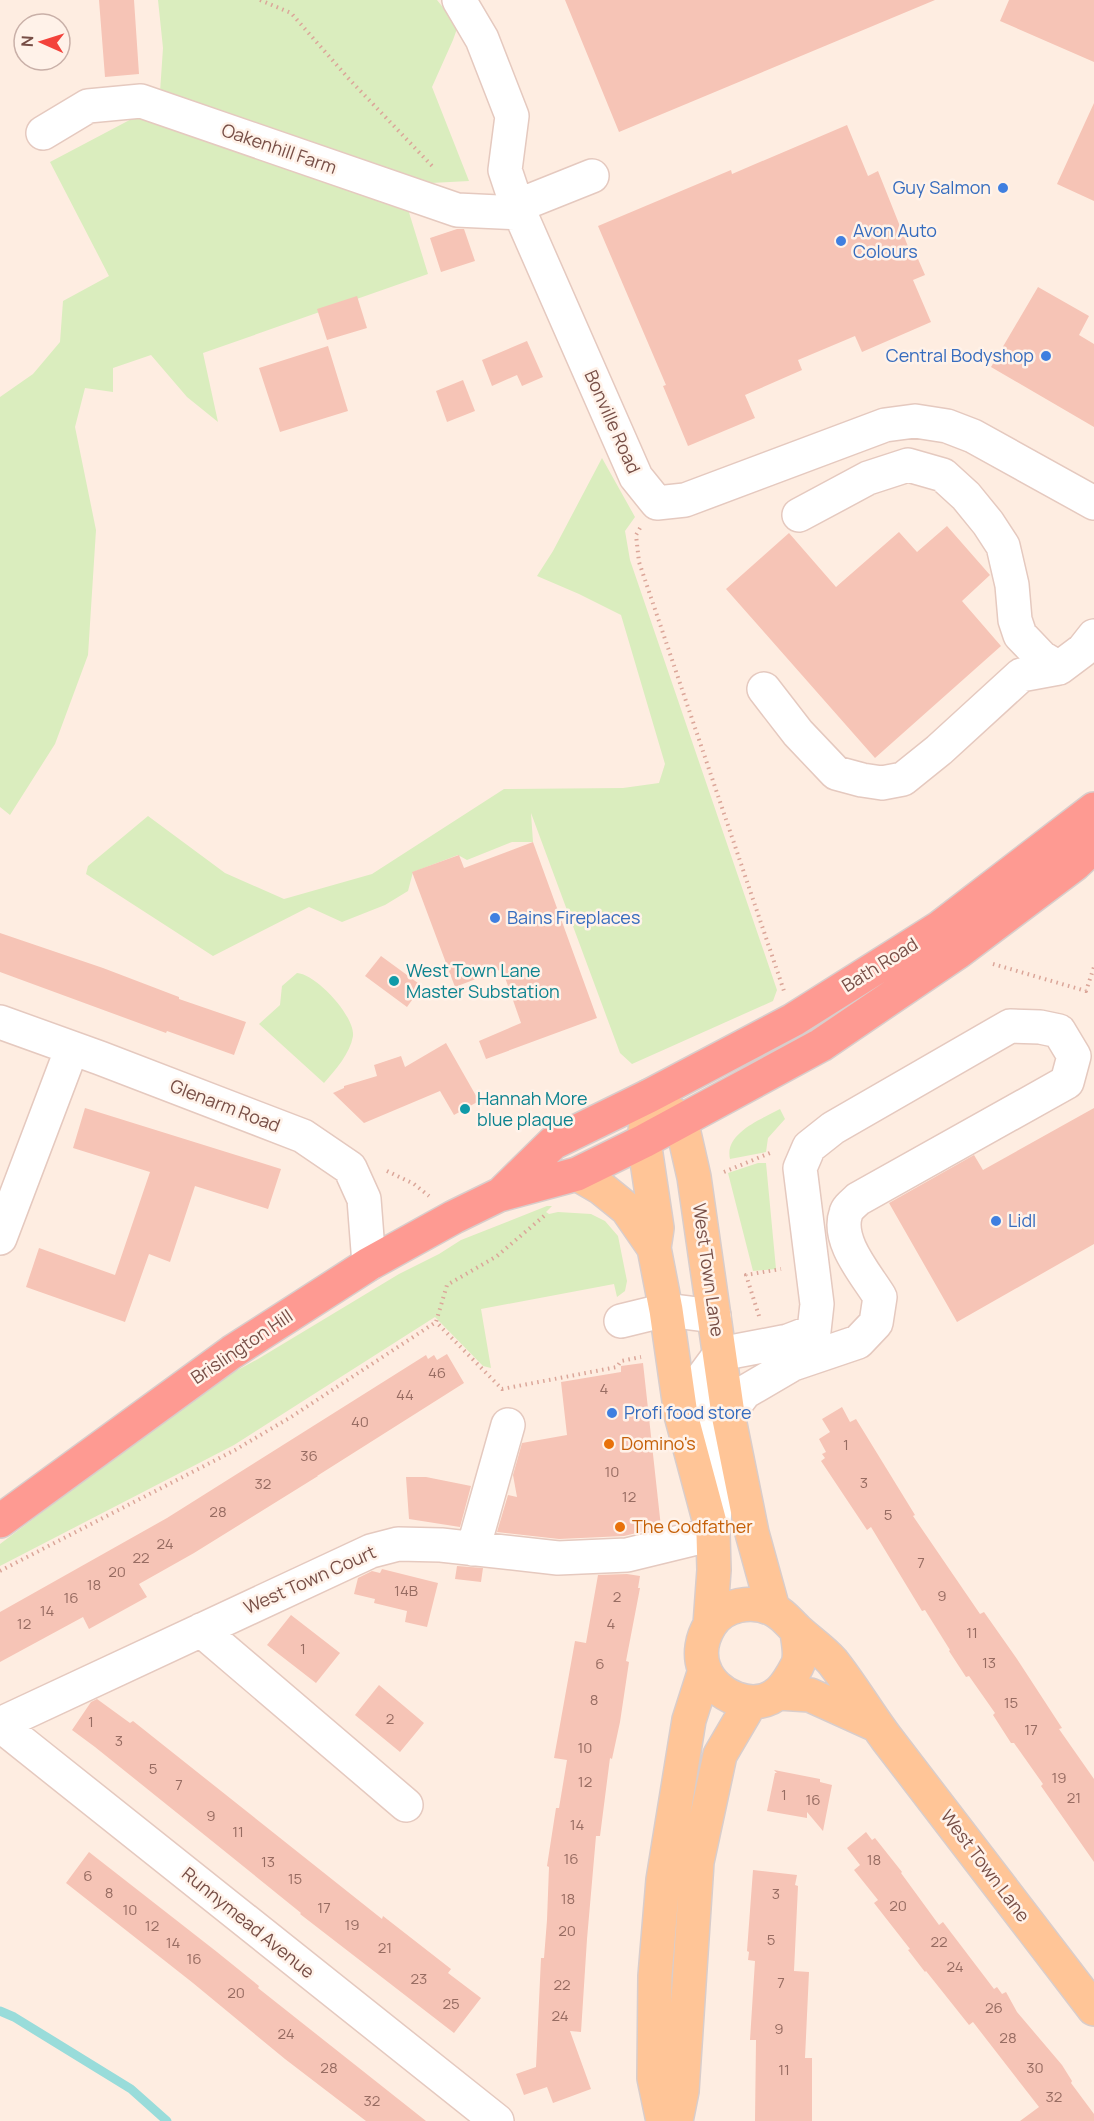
<svg xmlns="http://www.w3.org/2000/svg" width="1094" height="2121" font-family="Manrope,sans-serif">
<rect width="100%" height="100%" fill="#feede1"/>
<path fill="#daedbe" d="M158 0H437L458 26 453 40 432 87 469 181 412 184 160 92 163 48Z
M141 114 407 206 428 274 203 353 218 422 187 397 151 355 113 368V392L85 388 75 427 96 530 88 655 55 744 10 815 0 807V397L33 374 60 342 63 301 109 276 50 162Z
M602 458 635 517 625 531 630 560 777 990 773 1001 632 1064 620 1053 531 813 533 842H512L467 860 458 855 413 872 408 891 385 905 342 922 309 907 213 956 86 874 88 866 148 816 225 873 284 899 372 874 504 789 623 788 659 783 665 764 621 615 579 594 537 576 553 551Z
M297 973C316 974 355 1016 353 1036 350 1054 335 1070 324 1083L259 1024 280 1005 282 986Z
M780 1109 785 1119 768 1138 766 1152 730 1159C724 1133 762 1119 780 1109Z
M758 1163H766L776 1269 753 1271 728 1173Z
M547 1206H552L546 1212 549 1214 558 1212 591 1214 605 1221 618 1236 627 1281 625 1291 617 1297 614 1284 481 1309 491 1368 483 1366 435 1317 234 1445 0 1566V1544L212 1384 258 1359 399 1274 439 1254 461 1240Z"/>
<g fill="none" stroke-linecap="round" stroke-linejoin="round">
<path stroke="#99dcda" stroke-width="9" d="M0 2011 14 2017 131 2089 167 2121"/>
</g>
<path fill="#f6c4b6" d="M99 0H134L139 74 105 77Z
M565 0H935L619 132Z
M1009 0H1094V62L1000 21Z
M1094 103V201L1057 184Z
M847 125 868 176 878 171 911 254 915 252 925 275 913 280 931 322 862 352 855 336 798 360 802 370 745 395 755 418 688 446 663 386 666 385 598 226 731 170 732 174Z
M457 229H464L475 261 441 272 430 238Z
M1038 287 1089 316 1079 335 1094 344V427L991 367Z
M357 296 367 328 327 340 317 309Z
M527 341 543 377 522 386 517 375 492 386 482 360Z
M328 346 348 411 280 432 259 368Z
M463 380 475 411 447 422 436 391Z
M947 526 990 575 962 601 1001 646 875 758 726 589 789 533 836 587 899 532 917 552Z
M533 842 597 1018 486 1059 479 1041 521 1023 502 969 455 987 412 872 459 855 464 868Z
M0 933 103 968 179 997V999L246 1022 234 1055 167 1031 166 1033 0 972Z
M381 956 422 986 407 1007 365 976Z
M446 1043 479 1101 454 1115 440 1091 364 1123 333 1093 344 1088V1086L377 1076 374 1065 401 1056 405 1067Z
M85 1108 281 1169 268 1209 195 1186 170 1262 149 1254 125 1322 26 1287 39 1248 115 1275 150 1172 73 1148Z
M1094 1108V1244L957 1322 889 1203 974 1155 983 1170Z
M447 1354 464 1383 317 1476H318L194 1553 139 1584 147 1597 89 1629 83 1617 0 1662V1612L167 1518 426 1355 428 1359 434 1355 437 1360Z
M643 1363 661 1527 624 1536 559 1539 497 1532 508 1495 517 1497 513 1475 522 1443 567 1435 561 1382 621 1372V1366Z
M842 1407 850 1422 856 1419 915 1515 913 1516 980 1614 984 1612 1017 1659 1062 1728 1059 1729 1094 1779V1862L1041 1786 1043 1784 1014 1743H1011L993 1715 995 1713 969 1676 966 1677 949 1651 950 1650 925 1610 922 1611 871 1527 867 1530 821 1461 825 1458 822 1454 826 1452 819 1439 830 1432 822 1419Z
M406 1477H426L471 1486 460 1527 409 1519Z
M457 1566 483 1568 481 1582 455 1579Z
M382 1569 438 1583 427 1627 405 1622 407 1611 374 1603 375 1599 354 1594 358 1578 372 1571 380 1573Z
M627 1574 640 1576 638 1588H640L626 1661 629 1662 620 1722 612 1759 610 1758 600 1836H596L587 1939 581 2032 570 2031 591 2089 553 2103 547 2087 524 2095 516 2074 536 2067 541 1958H544L547 1920 549 1867 547 1866 556 1808H559L567 1760 554 1758 575 1641 586 1643 598 1575Z
M291 1615 340 1653 316 1683 267 1645Z
M379 1685 424 1723 400 1752 355 1715Z
M97 1699 130 1723 133 1721 382 1919 383 1916 451 1969 448 1973 481 1998 454 2033 300 1914 301 1913 212 1841 95 1747 72 1730 91 1702Z
M774 1770 820 1779V1782L832 1785 823 1831 807 1812V1818L767 1811 775 1773H777Z
M866 1832 872 1840 875 1838 902 1872 901 1873 939 1925 943 1922 994 1989 997 1987 1002 1994 1006 1992 1017 2012 1062 2065 1072 2081 1071 2083 1094 2114V2121H1020L1039 2107 973 2022 969 2025 926 1971 925 1972 908 1950 910 1949 874 1903 878 1900 854 1870 860 1865 847 1848Z
M89 1852 217 1952 259 1986 258 1988 426 2121H366L285 2059 193 1983 66 1883Z
M753 1870 797 1875 795 1885 798 1886 794 1971 809 1972 805 2058H812V2121H755L756 2040H750L755 1961 748 1960 749 1952 747 1951Z"/>
<g fill="none" stroke-linecap="round" stroke-linejoin="round">
<g stroke="#e5c9bf" stroke-width="36">
<path id="minor" d="M459 0 482 39 512 116 505 170 517 206 636 477 657 503 685 500 885 425 915 421 947 426 973 436 1094 503
M43 133 88 106 141 101 457 210 521 213
M517 206 592 176
M799 515 868 478 908 465 943 475 966 496 988 523 1003 546 1012 585 1015 620 1020 635 1041 657 1059 668 1083 650 1094 636
M764 689 798 733 836 773 862 780 882 783 903 779 939 750 1021 675 1059 668
M0 1022 100 1058 303 1136 350 1168 364 1199 369 1264
M0 1238 72 1048
M621 1321 666 1310 714 1316
M473 1549 508 1425
M201 1630 406 1805
M0 1724 371 1551 398 1544 441 1545 558 1558 627 1555 713 1534 718 1472 703 1377 720 1354 788 1341 814 1331 817 1304 800 1168 809 1147 833 1128 1010 1026 1040 1027 1059 1031 1074 1056 1067 1082 858 1199C854 1203 847 1208 846 1213 836 1241 866 1274 880 1297L876 1323 858 1342 793 1364 745 1392 728 1414
M0 1725 497 2121"/>
</g>
<g stroke="#d9cdcb" stroke-width="36">
<path id="major" d="M649 1096 681 1120 694 1177 728 1414 752 1533 773 1609
M647 1112 644 1141 657 1228 654 1248 666 1310 681 1415 713 1534 714 1570 710 1625
M577 1174 601 1188 627 1209 654 1248
M797 1631C798 1642 802 1656 797 1666 793 1674 785 1687 779 1692 755 1714 714 1696 704 1668 699 1654 702 1638 710 1625 723 1604 753 1599 774 1610 784 1615 790 1624 798 1631 809 1641 822 1650 832 1661 852 1686 868 1714 887 1739 956 1829 1025 1919 1094 2009
M778 1693 810 1695 874 1724
M663 2121 654 2078 655 1976 663 1880 689 1720 705 1670
M676 2121 682 2091 697 1862 720 1755 751 1702"/>
</g>
<g stroke="#d9cdcb" stroke-width="36">
<path id="highway" d="M502 1193 553 1143 649 1096 793 1020 939 928 1094 809
M0 1521 232 1352 369 1264 454 1217 499 1195 577 1174 644 1141 821 1045 958 952 1075 864 1094 846"/>
</g>
<path stroke="#dba699" stroke-width="4" stroke-dasharray="1.5 4.5" stroke-linecap="butt" d="M260 0 291 13 349 79 435 169
M640 528 636 535 639 562 784 991
M993 964 1086 991 1094 967
M387 1171 414 1184 429 1196
M724 1172 770 1153
M544 1216 497 1256 447 1285 436 1322 502 1389 617 1367 621 1361 641 1357
M759 1316 746 1275 781 1269
M0 1571 235 1450 291 1417 436 1322"/>
<use href="#minor" stroke="#fff" stroke-width="33"/>
<use href="#major" stroke="#ffc597" stroke-width="33"/>
<use href="#highway" stroke="#fe9a92" stroke-width="33"/>
</g>
<g fill="#3f7fe0" stroke="#fff2e9" stroke-width="2">
<circle cx="1003" cy="188" r="6"/>
<circle cx="841" cy="241" r="6"/>
<circle cx="1046" cy="356" r="6"/>
<circle cx="495" cy="918" r="6"/>
<circle cx="996" cy="1221" r="6"/>
<circle cx="612" cy="1413" r="6"/>
</g>
<g fill="#0f9aa8" stroke="#fff2e9" stroke-width="2">
<circle cx="394" cy="981" r="6"/>
<circle cx="465" cy="1109" r="6"/>
</g>
<g fill="#e8710a" stroke="#fff2e9" stroke-width="2">
<circle cx="609" cy="1444" r="6"/>
<circle cx="620" cy="1527" r="6"/>
</g>
<g text-anchor="middle" stroke-width="5" stroke-linejoin="round" paint-order="stroke">
<g font-size="15" fill="#976c62">
<text x="437" y="1378">46</text>
<text x="604" y="1394">4</text>
<text x="405" y="1400">44</text>
<text x="360" y="1427">40</text>
<text x="846" y="1450">1</text>
<text x="309" y="1461">36</text>
<text x="612" y="1477">10</text>
<text x="864" y="1488">3</text>
<text x="263" y="1489">32</text>
<text x="629" y="1502">12</text>
<text x="218" y="1517">28</text>
<text x="888" y="1520">5</text>
<text x="165" y="1549">24</text>
<text x="141" y="1563">22</text>
<text x="921" y="1568">7</text>
<text x="117" y="1577">20</text>
<text x="94" y="1590">18</text>
<text x="406" y="1596">14B</text>
<text x="942" y="1601">9</text>
<text x="617" y="1602">2</text>
<text x="71" y="1603">16</text>
<text x="47" y="1616">14</text>
<text x="24" y="1629">12</text>
<text x="611" y="1629">4</text>
<text x="972" y="1638">11</text>
<text x="303" y="1654">1</text>
<text x="989" y="1668">13</text>
<text x="600" y="1669">6</text>
<text x="594" y="1705">8</text>
<text x="1011" y="1708">15</text>
<text x="390" y="1724">2</text>
<text x="91" y="1727">1</text>
<text x="1031" y="1735">17</text>
<text x="119" y="1746">3</text>
<text x="585" y="1753">10</text>
<text x="153" y="1774">5</text>
<text x="1059" y="1783">19</text>
<text x="585" y="1787">12</text>
<text x="179" y="1790">7</text>
<text x="784" y="1800">1</text>
<text x="1074" y="1803">21</text>
<text x="813" y="1805">16</text>
<text x="211" y="1821">9</text>
<text x="577" y="1830">14</text>
<text x="238" y="1837">11</text>
<text x="571" y="1864">16</text>
<text x="874" y="1865">18</text>
<text x="268" y="1867">13</text>
<text x="88" y="1881">6</text>
<text x="295" y="1884">15</text>
<text x="109" y="1898">8</text>
<text x="776" y="1899">3</text>
<text x="568" y="1904">18</text>
<text x="898" y="1911">20</text>
<text x="324" y="1913">17</text>
<text x="130" y="1915">10</text>
<text x="352" y="1930">19</text>
<text x="152" y="1931">12</text>
<text x="567" y="1936">20</text>
<text x="771" y="1945">5</text>
<text x="939" y="1947">22</text>
<text x="173" y="1948">14</text>
<text x="385" y="1953">21</text>
<text x="194" y="1964">16</text>
<text x="955" y="1972">24</text>
<text x="419" y="1984">23</text>
<text x="781" y="1988">7</text>
<text x="562" y="1990">22</text>
<text x="236" y="1998">20</text>
<text x="451" y="2009">25</text>
<text x="994" y="2013">26</text>
<text x="560" y="2021">24</text>
<text x="779" y="2034">9</text>
<text x="286" y="2039">24</text>
<text x="1008" y="2043">28</text>
<text x="329" y="2073">28</text>
<text x="1035" y="2073">30</text>
<text x="784" y="2075">11</text>
<text x="1054" y="2102">32</text>
<text x="372" y="2106">32</text>
</g>
<g font-size="18" fill="#774e46" stroke="#fff2e9">
<text transform="translate(279 149) rotate(19)" y="6">Oakenhill Farm</text>
<text transform="translate(612 422) rotate(66)" y="6">Bonville Road</text>
<text transform="translate(880 965) rotate(-32)" y="6">Bath Road</text>
<text transform="translate(225 1106) rotate(21)" y="6">Glenarm Road</text>
<text transform="translate(708 1270) rotate(82)" y="6">West Town Lane</text>
<text transform="translate(242 1347) rotate(-34)" y="6">Brislington Hill</text>
<text transform="translate(310 1580) rotate(-24)" y="6">West Town Court</text>
<text transform="translate(985 1866) rotate(53)" y="6">West Town Lane</text>
<text transform="translate(248 1923) rotate(39)" y="6">Runnymead Avenue</text>
</g>
<g font-size="18" fill="#366cbe" stroke="#fff2e9" text-anchor="start">
<text x="991" y="194" text-anchor="end">Guy Salmon</text>
<text x="853" y="237">Avon Auto<tspan x="853" dy="21">Colours</tspan></text>
<text x="1034" y="362" text-anchor="end">Central Bodyshop</text>
<text x="507" y="924">Bains Fireplaces</text>
<text x="1008" y="1227">Lidl</text>
<text x="624" y="1419">Profi food store</text>
</g>
<g font-size="18" fill="#0d838f" stroke="#fff2e9" text-anchor="start">
<text x="406" y="977">West Town Lane<tspan x="406" dy="21">Master Substation</tspan></text>
<text x="477" y="1105">Hannah More<tspan x="477" dy="21">blue plaque</tspan></text>
</g>
<g font-size="18" fill="#c56008" stroke="#fff2e9" text-anchor="start">
<text x="621" y="1450">Domino's</text>
<text x="632" y="1533">The Codfather</text>
</g>
</g>
<g transform="translate(42 42) rotate(273)"><circle r="28" fill="#fff2e9" stroke="#c9b0a8" stroke-width="1.5"/>
<path d="M0-4.5L10 22L0 15L-10 22Z" fill="#f3423b"/>
<text y="-9" font-size="16" font-weight="bold" text-anchor="middle" fill="#774e46">N</text>
</g>
</svg>
